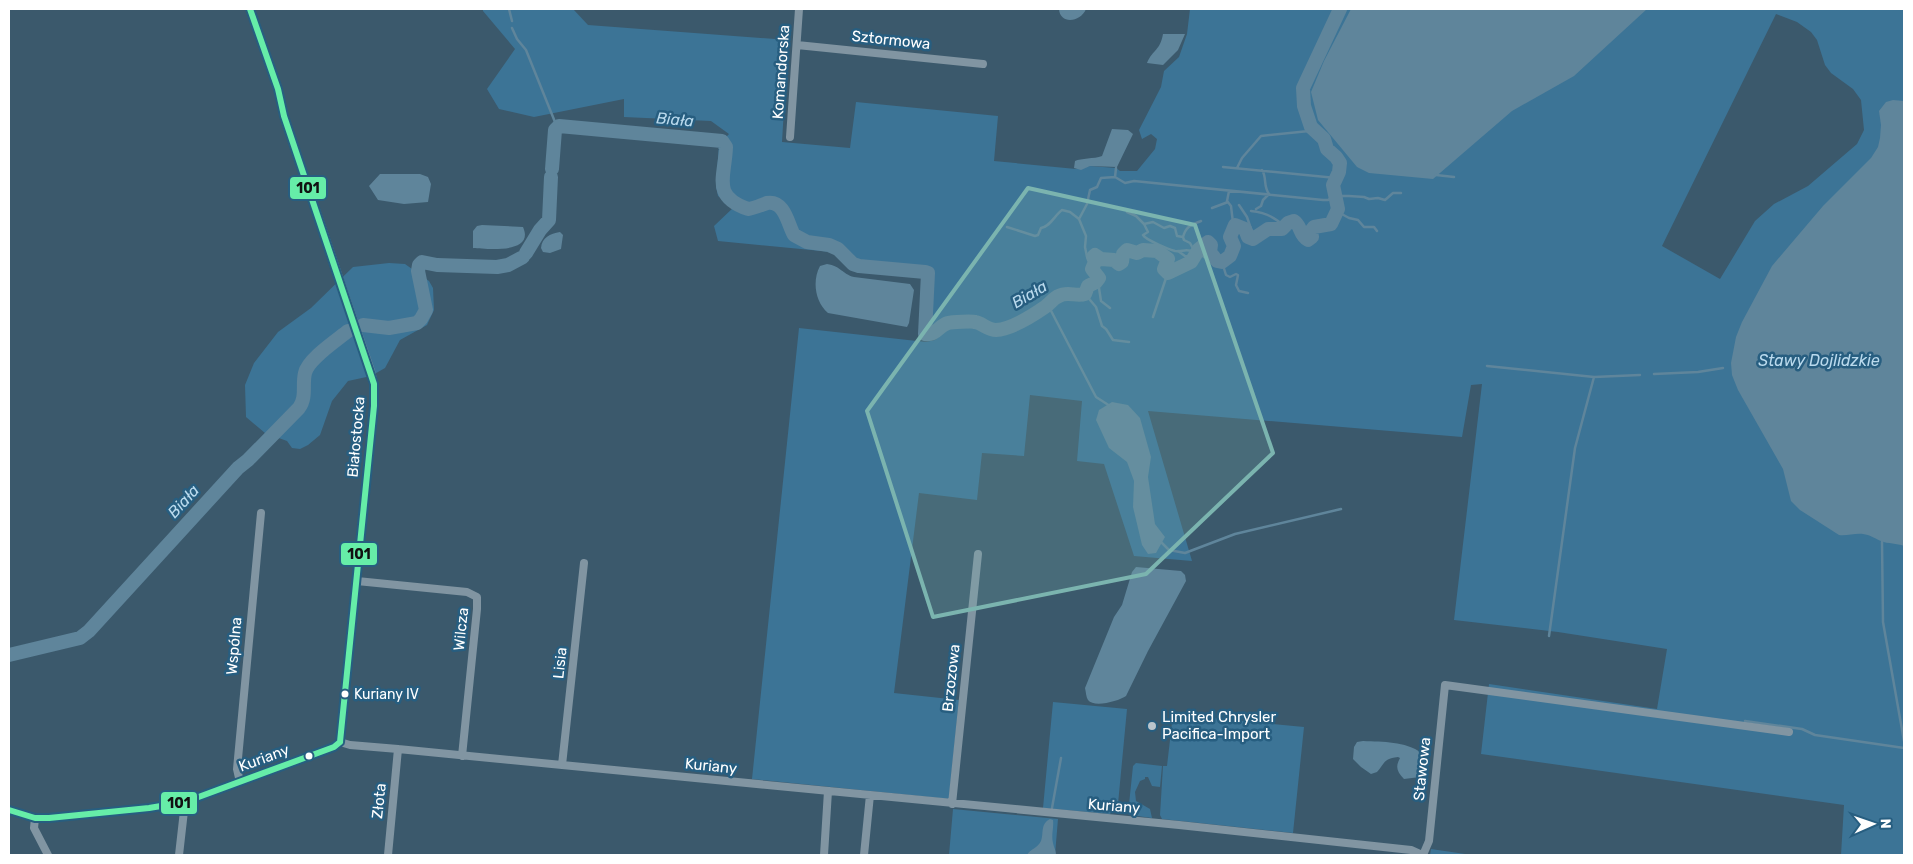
<svg xmlns="http://www.w3.org/2000/svg" width="1913" height="864" font-family="Rubik,sans-serif">
<rect width="100%" height="100%" fill="#3b596c"/>
<path fill="#3c7496" fill-rule="evenodd" d="M483 9H573L588 25 788 40 782 142 850 148 856 102 998 116 994 161 1076 169 1090 166 1116 168 1120 171H1137L1155 149 1157 139 1151 134 1142 139 1139 130 1161 87 1164 71 1179 57 1187 34 1190 9H1904V855H1841L1844 805 1481 754 1489 684 1657 709 1667 649 1558 632 1454 620 1482 384 1471 385 1462 437 1148 411 1192 561 1134 556 1104 464 1077 461 1082 401 1030 395 1024 456 982 453 977 500 919 493 894 693 959 700 949 799 752 779 799 328 926 342 935 340 947 330 939 329 934 334H925L928 274 924 276 855 269 832 252 718 241 714 226 734 207 718 196 716 186 719 145 729 134 711 121 624 117V99L534 117 499 109 487 89 515 49 483 11ZM1776 14 1797 22 1811 32 1817 40 1825 65 1831 73 1853 89 1861 100 1864 130 1857 144 1808 186 1774 204 1755 221 1720 279 1662 246Z
M389 263 405 264 429 281 433 288 434 310 427 325 400 340 385 368 371 376 348 381 332 401 320 435 308 445 300 449 292 448 287 441 265 433 246 417 245 385 254 363 278 332 311 308 353 267Z
M1053 702 1127 709 1118 804 1110 814 1043 808Z
M1173 714 1304 727 1293 833 1162 819 1160 815 1163 766H1167Z
M1136 763 1162 766 1160 787 1152 786 1148 777H1145V779L1140 781 1135 792 1136 801 1150 809 1152 818 1130 815 1128 814 1133 766Z
M953 809 1058 819 1055 855H949Z
M1431 849 1472 855H1430Z"/>
<path fill="#5f859b" d="M1059 9H1086C1081 22 1060 25 1059 9Z
M1351 9H1647L1574 76 1512 111 1433 179 1369 173 1357 167 1318 120 1311 92 1324 61Z
M1163 34H1185L1178 50 1163 65 1147 63C1153 49 1160 51 1163 34Z
M1893 100 1904 101V546C1897 543 1888 544 1881 541 1874 538 1870 535 1863 534 1855 533 1847 536 1839 535L1800 510 1791 501 1783 469 1738 390 1732 375 1731 363 1736 337 1742 322 1772 266 1823 206 1871 158 1878 147 1880 138 1881 125 1879 111 1886 102Z
M1112 129 1128 130 1133 134 1117 167 1090 166 1081 170 1074 168 1075 161C1081 158 1094 159 1102 156Z
M1324 136 1330 137 1327 142 1328 145 1343 159V168C1338 173 1340 181 1333 185L1336 162C1328 150 1318 155 1324 136Z
M380 174H420L428 177 431 184 428 202 404 204 378 200 369 186Z
M482 225 523 227C535 254 488 249 473 248V231L477 226Z
M560 232 563 235 561 249 550 253 543 252 541 248C542 237 550 234 560 232Z
M827 264C841 266 842 274 854 277L910 284 914 290 909 323 907 327 828 313C815 302 812 281 820 266Z
M1112 402 1128 405 1140 418 1151 457 1148 477 1155 524 1165 537 1156 553 1148 554 1142 545 1133 507 1134 481 1127 462 1109 448 1096 420 1099 410Z
M1136 567 1181 571 1185 575 1186 581 1148 651 1126 696C1119 701 1094 708 1088 700 1086 697 1086 692 1085 688L1114 617 1122 605 1132 572Z
M1363 741C1384 742 1404 741 1422 753 1425 762 1426 769 1420 777L1404 779C1397 772 1395 767 1400 758L1398 757C1383 759 1385 763 1377 772L1371 774 1361 767 1353 759 1354 747 1357 742Z
M1050 819 1053 820C1054 828 1051 835 1053 843 1054 848 1056 850 1056 855H1027C1030 849 1038 848 1041 841 1044 833 1040 824 1050 819Z"/>
<g fill="none" stroke-linecap="round" stroke-linejoin="round">
<path stroke="#5f859b" stroke-width="2.5" d="M509 9 512 21
M512 28 517 39 526 50 557 127
M1223 167 1336 178
M1237 168 1242 158 1261 136 1309 131 1312 129
M1262 170C1267 177 1263 186 1269 194
M1436 175 1454 177
M1115 177 1116 168
M1229 191 1227 201 1231 206 1233 223 1236 225
M1239 205 1247 217 1251 229 1256 236
M1212 208 1228 202
M1256 209 1261 206 1263 200 1268 195
M1251 211C1265 212 1275 217 1285 227
M1127 212 1136 216 1144 224 1153 222 1164 228 1170 226 1175 228 1177 236 1183 237 1184 240 1190 243 1196 254 1200 253 1204 257 1216 259
M1338 212 1349 218 1358 220 1364 227H1374L1377 231
M1144 224 1148 232 1143 235C1146 240 1168 249 1175 251 1182 252 1187 248 1194 252
M1007 227 1035 236 1038 235 1041 228C1051 226 1054 216 1062 210L1070 212 1079 219
M1183 237C1186 226 1191 225 1201 221
M1178 251 1185 256 1194 257
M1093 258 1087 257 1085 247 1086 236 1079 219 1087 204 1090 190 1097 187 1101 178 1115 177 1125 183 1134 181 1323 200H1328L1334 196H1349L1364 197 1369 199 1378 198 1385 200 1393 193H1401
M1222 262 1226 275 1230 277 1236 274 1238 275 1236 285 1239 291 1248 293
M1096 282 1099 288 1101 301 1110 308
M1085 294 1096 307 1102 326 1106 329 1113 340 1129 342
M1048 305 1096 397 1110 406
M1153 317 1166 278 1167 276H1171L1172 271
M1487 366 1594 377
M1654 374 1698 372 1723 368
M1160 541 1169 550 1185 553 1235 534 1341 509
M1882 542 1883 622 1904 741
M1549 636 1575 448 1594 377 1640 375
M1745 721 1802 729 1815 735 1904 748
M1052 808 1061 758"/>
<path stroke="#5f859b" stroke-width="14" d="M552 169 555 130 559 126 722 141 726 147C725 177 711 196 748 209 755 208 761 205 767 203 785 200 788 225 794 235L807 242 829 245 838 249 853 264 859 266 925 272 928 273 925 334C936 336 938 326 948 323 952 322 972 321 975 322 982 323 988 330 996 330 1012 329 1032 316 1045 307 1051 303 1053 298 1059 296 1067 291 1077 297 1085 294L1088 286 1096 282 1099 278 1092 269 1095 262 1093 257 1095 255 1101 259 1114 260 1119 264 1122 262 1123 254 1127 250 1137 253 1143 250 1157 251 1168 259 1164 269 1168 273 1191 262 1199 249 1208 242 1211 245 1210 252 1217 261 1222 262 1230 256 1234 246 1230 237 1235 225 1245 229 1248 237 1253 239 1268 229H1282L1288 223 1294 221C1301 225 1299 235 1308 240L1312 237 1311 231 1314 227 1331 224 1338 209 1333 185 1339 172 1340 163 1336 157 1327 149 1324 139 1311 127 1304 106 1303 88 1340 9
M526 253 540 230 549 220 551 177
M363 325 389 328 417 323 421 319 426 310 418 271 419 265 422 262 437 265 497 267 508 265 523 257
M9 655 80 638 89 631 238 468 248 460 299 408C307 397 302 385 305 373 308 359 337 340 348 331"/>
<path stroke="#8195a2" stroke-width="8" d="M250 9 278 89 284 116 371 371 374 384V406L340 742
M797 45 983 64
M790 137 799 9
M357 581 467 592 477 597V609L462 756
M340 742 350 745 398 749 1179 825 1411 850 1422 855
M562 765 584 563
M240 782 237 769 261 513
M952 804 978 554
M9 810 35 818H49L149 808 185 802 334 747 340 742
M35 818 34 828 48 855
M179 855 185 802
M388 855 398 749
M824 855 828 791
M864 855 870 795
M1423 855 1429 841 1445 685 1789 732"/>
<g stroke="#275e80" stroke-width="10">
<path id="bus-1" d="M250 9 278 89 284 116 374 384V406L340 742
M9 810 35 818H49L149 808 185 802 334 747 340 742"/>
</g>
<use href="#bus-1" stroke="#66eda8" stroke-width="6"/>
</g>
<path fill="#7bb4af" fill-opacity="0.2" stroke="#7bb4af" stroke-width="4" stroke-linejoin="round" d="M1028 188 1195 225 1273 453 1146 574 933 617 867 411Z"/>
<g fill="#fff" stroke="#275e80" stroke-width="2">
<circle cx="345" cy="694" r="4.5"/>
<circle cx="309" cy="756" r="4.5"/>
</g>
<circle fill="#bac5cc" stroke="#275e80" stroke-width="2" cx="1152" cy="726" r="5"/>
<g text-anchor="middle" stroke-width="5" stroke-linejoin="round" paint-order="stroke">
<g font-size="14" fill="#fff" stroke="#275e80" text-anchor="start">
<text x="354" y="699">Kuriany IV</text>
</g>
<g font-size="15" fill="#fff" stroke="#275e80">
<text transform="translate(891 40) rotate(6)" y="5">Sztormowa</text>
<text transform="translate(781 72) rotate(-86)" y="5">Komandorska</text>
<text transform="translate(356 437) rotate(-85)" y="5">Białostocka</text>
<text transform="translate(461 629) rotate(-84)" y="5">Wilcza</text>
<text transform="translate(234 646) rotate(-85)" y="5">Wspólna</text>
<text transform="translate(560 663) rotate(-84)" y="5">Lisia</text>
<text transform="translate(951 678) rotate(-84)" y="5">Brzozowa</text>
<text transform="translate(264 758) rotate(-20)" y="5">Kuriany</text>
<text transform="translate(711 766) rotate(6)" y="5">Kuriany</text>
<text transform="translate(1422 769) rotate(-84)" y="5">Stawowa</text>
<text transform="translate(379 801) rotate(-84)" y="5">Złota</text>
<text transform="translate(1114 806) rotate(5)" y="5">Kuriany</text>
</g>
<g font-size="15" fill="#fff" stroke="#275e80" text-anchor="start">
<text x="1162" y="722">Limited Chrysler<tspan x="1162" dy="17">Pacifica-Import</tspan></text>
</g>
<g font-size="16" font-style="italic" fill="#badaed" stroke="#275e80">
<text transform="translate(675 119) rotate(5)" y="6">Biała</text>
<text transform="translate(1029 294) rotate(-31)" y="6">Biała</text>
<text x="1819" y="366">Stawy Dojlidzkie</text>
<text transform="translate(183 501) rotate(-48)" y="6">Biała</text>
</g>
</g>
<g stroke="#275e80" stroke-width="2">
<rect x="289" y="176" width="38" height="24" rx="5" fill="#66eda8"/>
<rect x="340" y="542" width="38" height="24" rx="5" fill="#66eda8"/>
<rect x="160" y="791" width="38" height="24" rx="5" fill="#66eda8"/>
</g>
<g font-size="14" text-anchor="middle" font-weight="bold" fill="#111">
<text x="308" y="193">101</text>
<text x="359" y="559">101</text>
<text x="179" y="808">101</text>
</g>
<rect width="1913" height="864" fill="none" stroke="#ffffff" stroke-width="20"/>
<g transform="translate(1873 824) rotate(88)" stroke="#275e80" stroke-width="4" paint-order="stroke">
<path d="M0-4L9 19L0 12L-9 19Z" fill="#ffffff"/>
<text y="-8" font-size="14" font-weight="bold" text-anchor="middle" fill="#ffffff">N</text>
</g>
</svg>
